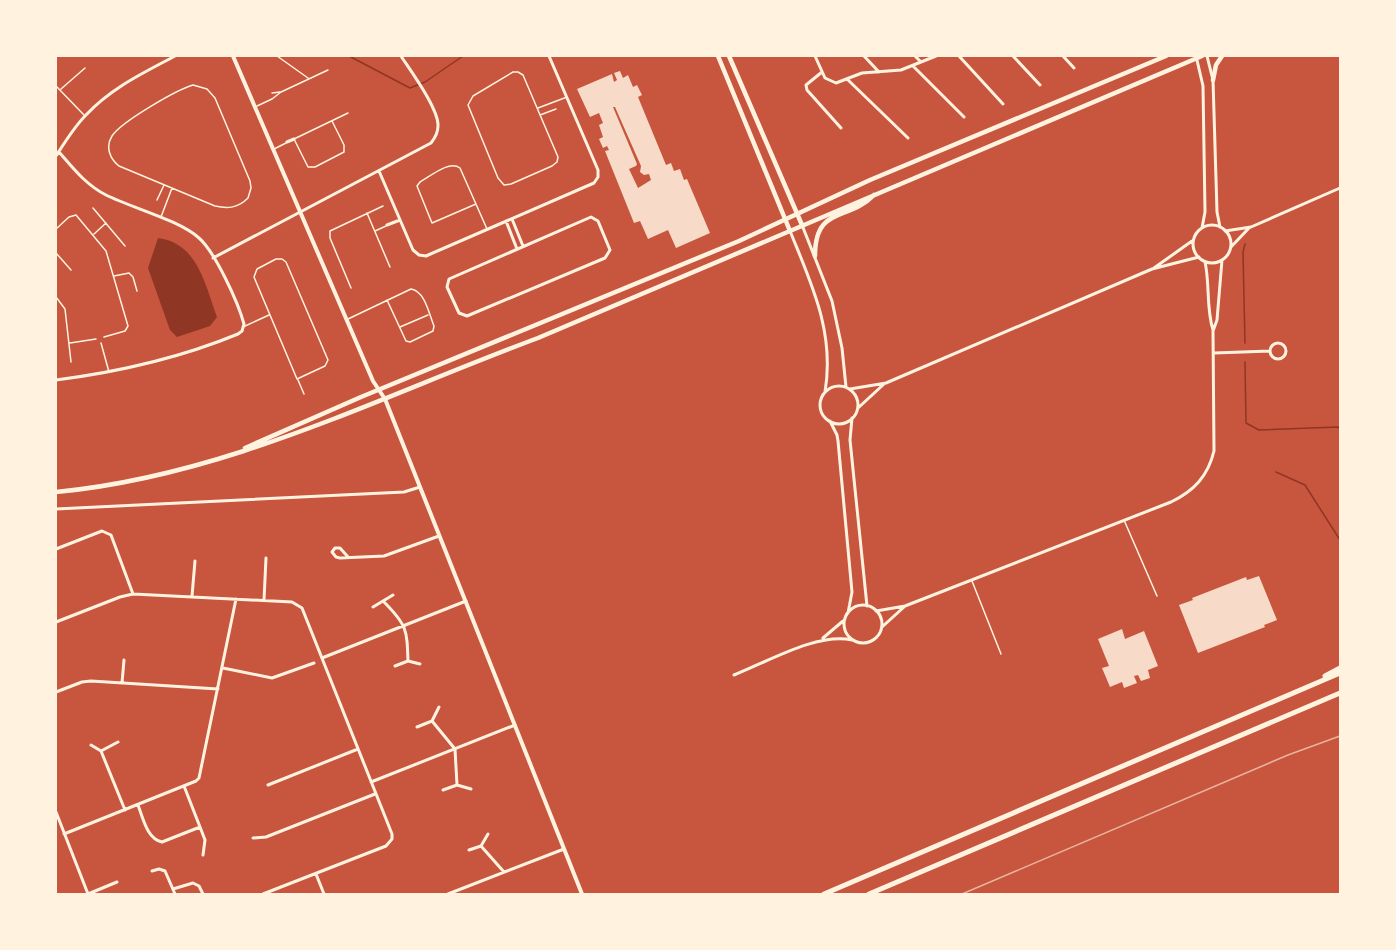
<svg xmlns="http://www.w3.org/2000/svg" width="1396" height="950" font-family="Ubuntu,sans-serif">
<rect width="100%" height="100%" fill="#c8553d"/>
<path fill="#8f3625" d="M158 238C198 243 205 285 217 317L210 326 177 337 170 330 148 268Z"/>
<g fill="none" stroke-linecap="round" stroke-linejoin="round">
<path stroke="#8f3625" stroke-width="1.5" d="M349 56 410 88 425 82 463 56
M1245 343 1243 252 1245 244
M1245 362 1246 423 1259 430 1338 427 1340 429
M1276 472 1305 485 1340 540"/>
</g>
<path fill="#f7dbc8" fill-rule="evenodd" d="M620 71 623 78 628 75 633 87 637 85 642 95 638 97 666 165 671 163 674 171 680 169 684 180 687 179 710 233 676 248 668 230 648 239 640 221 634 223 605 151 609 150 607 146 603 148 599 139 603 137 599 125 603 123 599 113 590 117 577 89 612 74 614 82 617 80 614 73ZM613 107H615L641 166 640 172 644 175 649 174 651 180 638 188 629 169 636 166 637 164Z
M1259 576 1277 620 1264 625 1265 627 1198 653 1179 605 1193 600 1192 598 1246 577 1247 580Z
M1122 629 1125 639 1144 631 1158 666 1148 670 1150 678 1141 681 1138 675 1134 676 1137 683 1124 688 1122 682 1110 687 1102 668 1109 666 1098 639Z"/>
<g fill="none" stroke-linecap="round" stroke-linejoin="round">
<path stroke="#fff3e0" stroke-width="1.5" d="M277 56 308 78
M513 72H518L523 75 558 157 557 162 552 166 511 184 504 185 498 178 468 105 473 96Z
M193 85 207 89 215 98 250 181 251 188 248 198C238 208 228 209 215 206L119 166C110 159 105 147 112 136 121 122 176 90 193 85Z
M56 86 84 115
M61 89 85 68
M272 93 280 92
M257 106 272 99 281 92 328 70
M538 108 567 97
M540 115 556 109
M332 121 344 145V152L315 167H308L294 139 348 113
M274 149 286 143
M157 200 164 185
M476 204 432 223 417 186 420 182C431 176 449 160 460 168L487 229
M93 208 125 246
M367 213 390 267
M161 217 172 188
M56 229 69 217 76 215 106 251 128 326 125 331 104 337
M375 231 386 226
M94 234 106 223
M56 253 71 270
M276 259H282L286 262 328 360 325 366 297 379 254 277 257 269Z
M114 276 129 273 133 277 137 291
M351 288 330 238V231L383 206
M56 297 65 309 71 362
M348 319 411 289C425 291 429 314 434 326L433 331 410 342 406 341 387 300
M243 327 269 315
M400 327 428 315
M70 343 96 339
M101 343 109 372
M298 380 304 394
M1124 520 1157 596
M972 581 1001 654"/>
<path stroke="#fff3e0" stroke-width="3" d="M815 56 825 78 836 83 862 73 901 70 936 56
M864 56 879 72
M915 56 921 62
M959 56 1003 104
M1013 56 1040 85
M1063 56 1074 68
M1196 56 1203 86 1205 212 1202 228
M1207 56 1213 80 1217 212 1220 227
M913 66 964 117
M822 72 806 85 807 90 841 128
M847 79 908 138
M287 142 294 139
M56 156C65 142 74 127 86 115 111 88 143 73 175 56
M379 171 413 250 419 255 426 256 594 183 598 177V170L549 56
M591 217 598 221 610 250 605 258 467 316 459 313 447 287 449 279Z
M512 219 523 246
M506 221 517 249
M387 225 400 220
M802 225 832 301 842 348 846 387
M1193 244a19 19 0 1 1 38 0a19 19 0 1 1-38 0Z
M790 231C812 285 835 333 825 392
M1225 231 1251 227 1340 188
M1231 247 1249 228
M213 258 431 143C435 138 438 132 438 126 439 109 410 70 401 56
M1205 262C1210 284 1206 308 1213 330
M1154 268 1192 241
M1270 351a8 8 0 1 1 16 0a8 8 0 1 1-16 0Z
M1214 353 1270 351
M56 380C118 372 180 358 238 334L242 331 244 324C238 302 215 252 199 238 179 220 132 208 106 195 86 185 73 168 59 152
M820 405a19 19 0 1 1 38 0a19 19 0 1 1-38 0Z
M850 389 886 383 1152 269 1199 257
M858 408 884 384
M852 418 850 440 867 606
M830 421 837 435 838 441 852 592 848 613
M56 509 404 492 420 487
M56 549 102 531 111 535 133 594
M348 557 340 548H335L332 552 336 557 340 558 384 556 439 536
M192 596 195 561
M264 600 266 558
M384 602C407 625 407 630 408 661L395 666
M844 624a19 19 0 1 1 38 0a19 19 0 1 1-38 0Z
M373 607 393 595
M876 611 905 606 1171 502C1194 491 1208 476 1214 451L1213 331 1217 320 1222 260
M56 622 120 597 133 594 292 602 302 608 392 834V839L386 846 263 894
M882 627 904 607
M823 638 843 621
M322 658 466 601
M408 661 420 664
M223 668 272 678 314 663
M734 675C767 662 818 632 852 640
M122 683 124 660
M56 692 82 682 91 681 218 689
M432 721 455 749 457 785
M417 727 432 721 439 707
M91 745 101 751 125 810
M101 751 118 742
M371 782 515 725
M268 785 358 749
M443 790 457 785 471 789
M138 805C143 818 147 839 162 842L200 827 184 786
M56 812 88 894
M200 827 205 840 203 855
M64 834 196 781 199 778 236 599
M253 838 266 837 375 794
M481 846 488 834
M469 850 481 846 504 872
M152 871 159 869 165 871 175 894
M316 874 324 894
M173 889 193 883 199 886 203 894
M88 894 117 882
M448 894 564 849"/>
<path stroke="#fff3e0" stroke-width="4" d="M233 56 373 381 385 399 582 894"/>
<path stroke="#fff3e0" stroke-width="4.5" d="M718 56 790 231
M729 56 802 225"/>
<path stroke="#fff3e0" stroke-width="4.5" d="M1213 80 1216 65 1222 56
M815 256C815 205 848 222 874 195
M245 448 361 397 739 241 870 180 1166 56
M56 492C226 476 379 397 538 338L1202 56"/>
<path stroke="#fff3e0" stroke-width="5" d="M1325 676 1340 668
M824 894 1340 673
M869 894 1340 693"/>
<path stroke="#e9b49f" stroke-width="1.5" d="M962 894 1288 755 1340 736"/>
</g>
<rect width="1396" height="950" fill="none" stroke="#fff3e0" stroke-width="114"/>
</svg>
